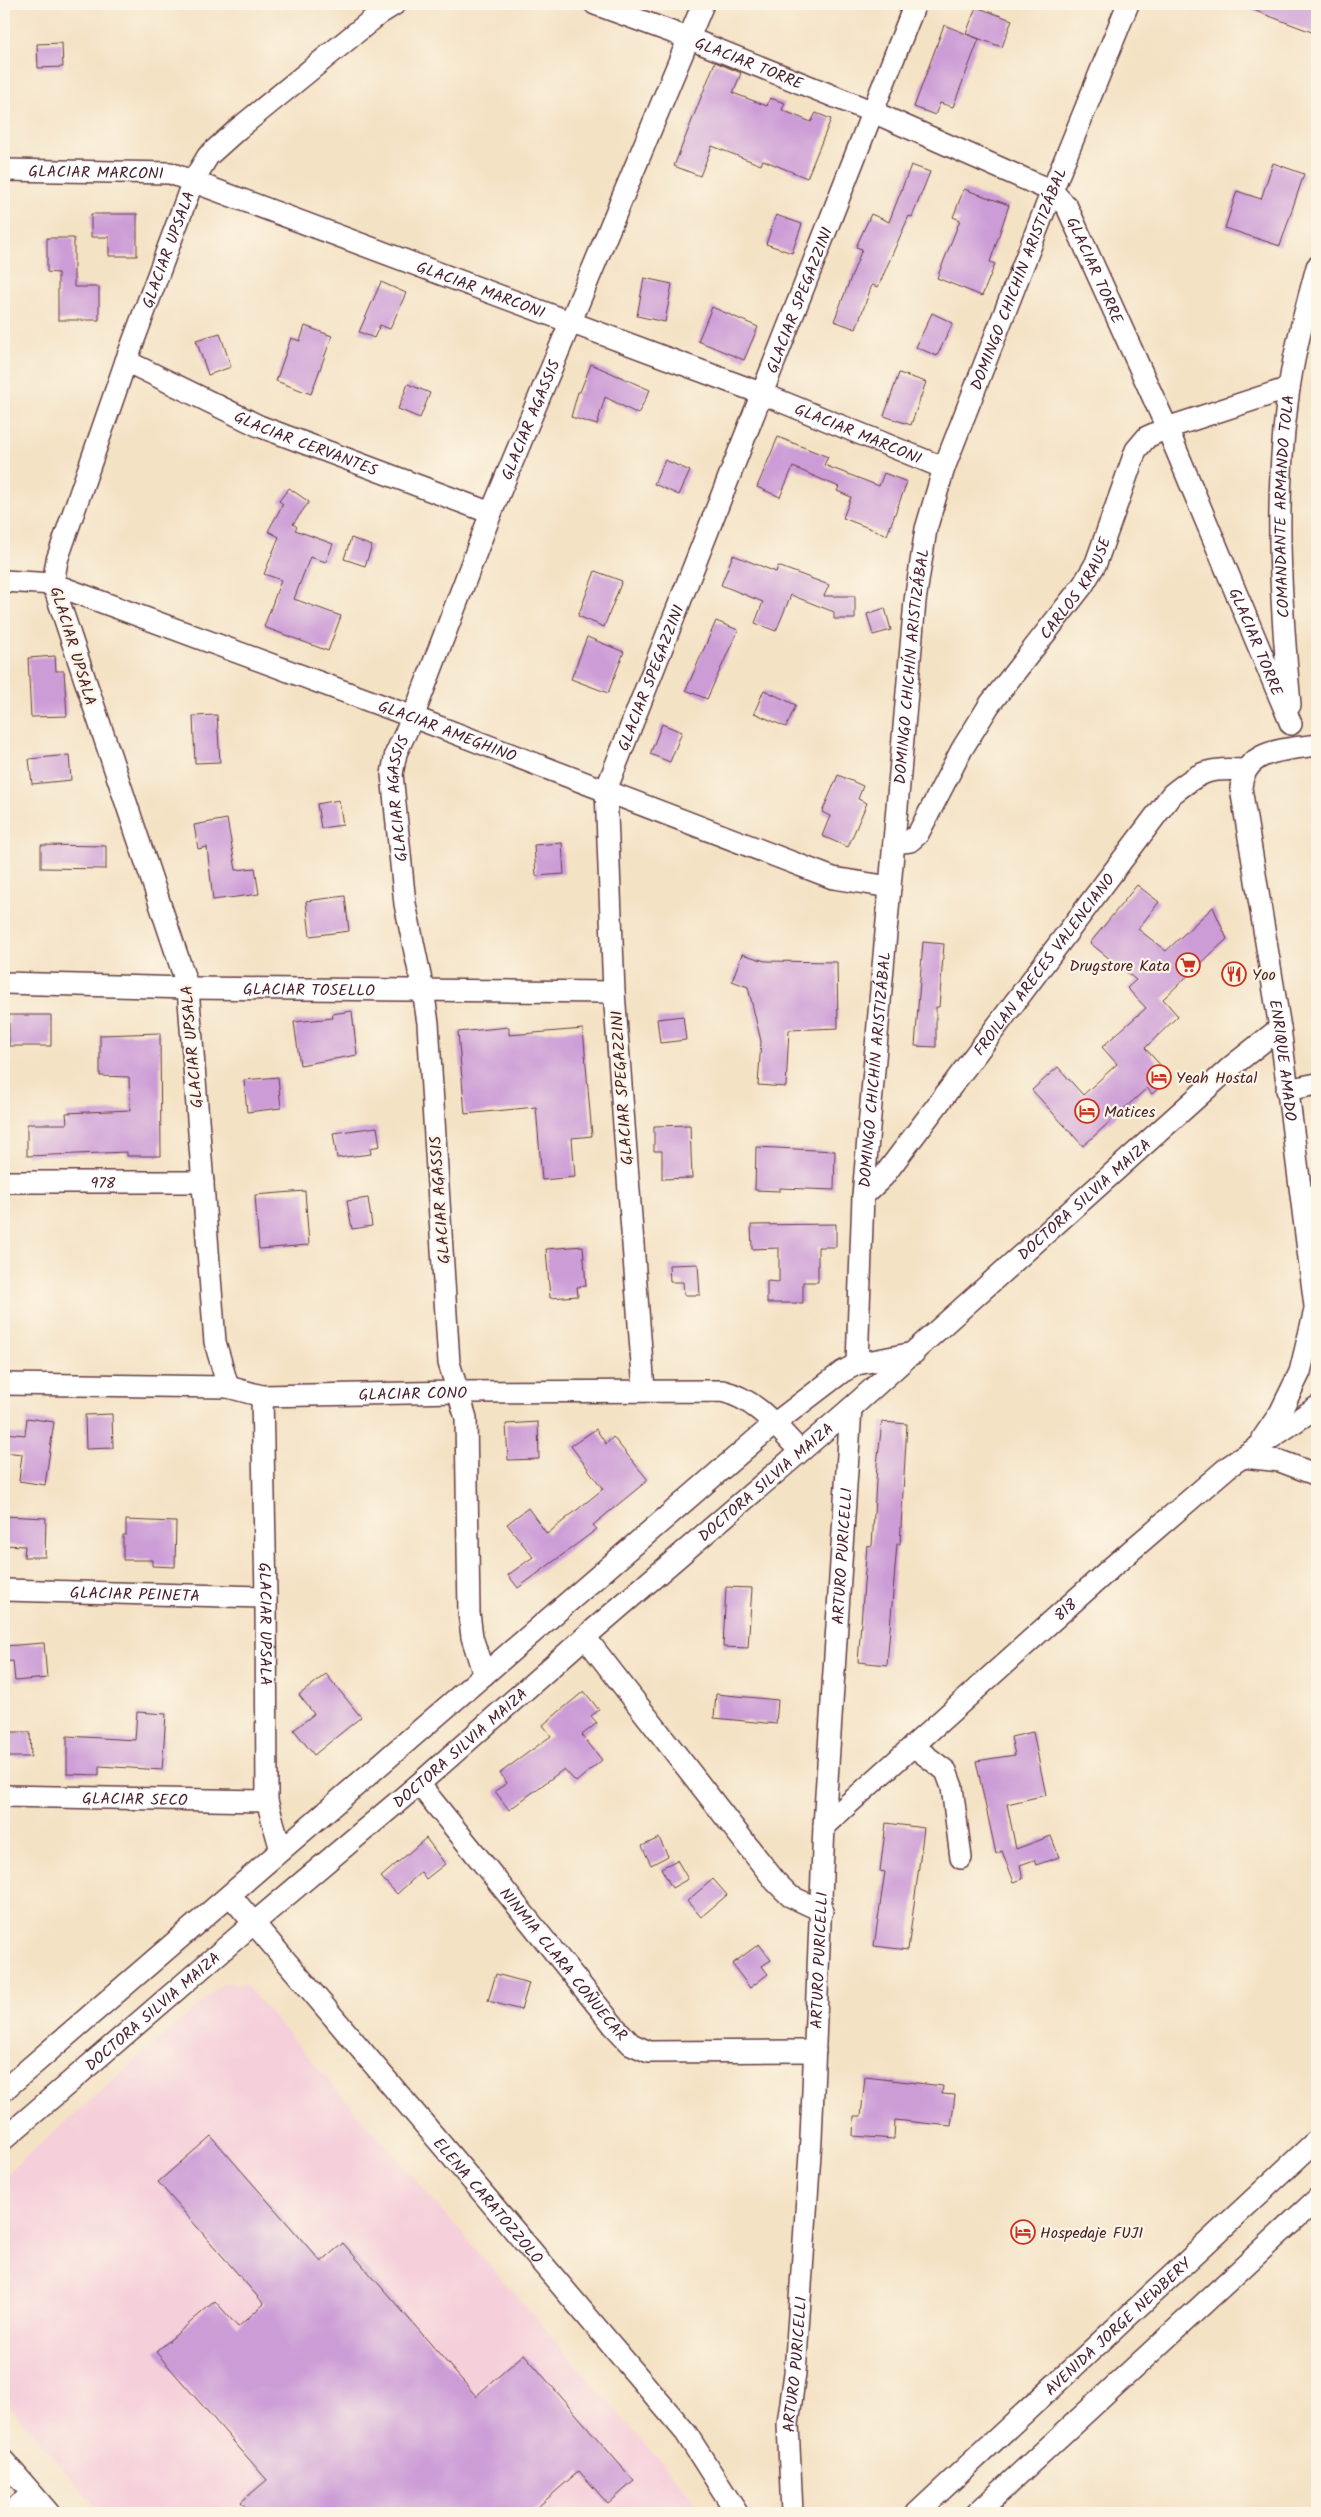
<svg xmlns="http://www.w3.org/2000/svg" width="1321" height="2517" font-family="Kalam,sans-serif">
<rect width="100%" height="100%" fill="#fcf5e5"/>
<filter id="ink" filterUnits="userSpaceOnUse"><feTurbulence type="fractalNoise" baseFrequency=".02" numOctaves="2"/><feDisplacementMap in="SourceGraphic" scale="10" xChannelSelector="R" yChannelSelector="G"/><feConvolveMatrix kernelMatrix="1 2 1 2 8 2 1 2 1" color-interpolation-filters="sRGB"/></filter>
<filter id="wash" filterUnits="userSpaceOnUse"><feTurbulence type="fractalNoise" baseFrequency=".0096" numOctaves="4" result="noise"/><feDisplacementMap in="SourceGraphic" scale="20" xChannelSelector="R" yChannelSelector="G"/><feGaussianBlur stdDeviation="1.12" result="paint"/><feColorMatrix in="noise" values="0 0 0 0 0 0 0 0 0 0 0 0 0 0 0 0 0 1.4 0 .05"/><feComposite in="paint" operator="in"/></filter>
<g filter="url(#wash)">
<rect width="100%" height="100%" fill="#f4e2c5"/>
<path fill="#f5cfda" d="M224 1983 245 1984 705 2513H101L4 2400V2176Z"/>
<g id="blocks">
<path fill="#cc9cd7" d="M1241 4H1317V34L1240 5Z
M976 7 1012 20 1002 47 966 34Z
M944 25 979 39 953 107 940 103 935 115 914 107Z
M62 43 63 67 38 68 37 44Z
M715 62 741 73 733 93 767 106 770 98 785 103 782 110 811 122 816 113 831 119 807 178 763 160 761 165 712 146 700 176 674 166Z
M1273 163 1304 174 1280 246 1225 228 1237 191 1261 199Z
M911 165 930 172 912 217 909 216 878 287 872 285 856 329 834 321 862 249 856 247 871 214 889 222Z
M964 189 1009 205 990 262 995 264 982 296 937 278 960 220 953 217Z
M91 214H137V256H109V237H91Z
M776 215 802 224 792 253 766 244Z
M47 238H74V287H99V320H58V273L47 272Z
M644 278 672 284 665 322 637 316Z
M381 282 406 293 390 329 380 325 374 338 359 332Z
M712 307 758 327 744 360 698 341Z
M932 313 953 323 937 356 916 347Z
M305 326 332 336 311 394 276 381 291 338 300 341Z
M220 333 231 367 208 375 196 340Z
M591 364 650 390 638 414 605 397 597 425 571 417 578 392H580Z
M899 373 926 382 911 425 884 416Z
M408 384 430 393 420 418 398 409Z
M778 437 828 457 824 465 879 486 884 473 907 482 887 535 843 518 851 497 837 491 839 487 793 467 780 497 757 487Z
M665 460 690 471 679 495 654 484Z
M289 488 309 502 293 524 297 527 295 530 333 544 326 562 310 557 294 599 341 616 328 651 264 627 281 580 264 574 279 537 268 531 283 504 279 501Z
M351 538 372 546 365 566 344 559Z
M733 555 776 572 778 566 829 585 824 596H855V619H834V612L791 595 776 631 755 623 763 602 721 585Z
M595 571 622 581 604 627 578 616Z
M885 608 891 630 873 635 867 614Z
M716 621 738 630 707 699 686 690Z
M587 637 624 652 608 693 571 679Z
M55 656 56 671H64L67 716 31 717 28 658Z
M764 690 796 705 786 727 754 713Z
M217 715 220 762 195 763 193 716Z
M662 724 682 732 670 762 650 754Z
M69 755 71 780 32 784 29 759Z
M838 775 863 786 858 799 867 803 848 847 822 836 830 816 822 812Z
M339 800 343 825 321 828 317 804Z
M227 819 236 870 255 868 259 894 213 900 207 847 198 849 194 825Z
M562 843 564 874 536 876 534 845Z
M41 845 106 846V869L41 868Z
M1137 885 1159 902 1138 929 1166 951 1213 907 1227 939 1163 999 1178 1016 1145 1048 1171 1077 1152 1094 1147 1088 1083 1146 1032 1090 1058 1067 1083 1095 1117 1064 1102 1047 1146 1008 1127 988 1136 980 1090 943Z
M345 896 349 931 310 936 306 901Z
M923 942 944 944 939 1007H936V1047L915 1046Z
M742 954 765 961 837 962 838 1028 789 1030 786 1087 758 1085 761 1041 748 987 732 981Z
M352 1011 357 1055 300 1065 294 1022 333 1018 332 1014Z
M9 1015H51V1046H9Z
M683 1016 686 1040 660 1043 657 1019Z
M509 1027V1035L583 1029 592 1136 572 1138 575 1177 542 1180 536 1107 465 1114 458 1032Z
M160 1033 161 1156H127V1152L27 1156V1124H67L66 1113 130 1110 129 1077 100 1076V1035Z
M278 1077 281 1108 247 1112 244 1080Z
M690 1125 692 1178 662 1179V1151H654V1126Z
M377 1127 380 1146 370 1148 371 1154 337 1158 333 1133Z
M756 1147 835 1151 834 1190 780 1188V1191L755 1190Z
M305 1191 309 1245 259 1249 255 1195Z
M368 1198 372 1226 352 1229 347 1201Z
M836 1224V1247H818V1282H803V1303H767V1281L779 1282V1248L752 1249 751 1225Z
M583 1246 586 1286 577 1287 578 1296 550 1298 546 1249Z
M698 1264 700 1295H684L683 1282H670L669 1265Z
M112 1414 113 1448 86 1449 85 1415Z
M27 1418 54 1422 45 1485 19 1481 22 1454 4 1452 5 1433 25 1435Z
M538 1422 539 1459 508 1460 506 1424Z
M882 1422 907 1424 900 1544H897L887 1665 858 1662 867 1545 872 1546 877 1465Z
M596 1429 606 1444 613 1437 648 1480 593 1525 597 1529 518 1588 508 1575 533 1557 507 1524 528 1508 547 1534 603 1489 571 1446Z
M4 1516 46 1518 45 1557H24L25 1546 4 1545Z
M126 1520 176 1522 175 1567 152 1566V1560H123V1535H126Z
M726 1587 752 1588 748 1648 723 1647Z
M44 1643 47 1678 15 1681 13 1661 4 1662V1646Z
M326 1674 361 1717 314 1755 294 1730 314 1714 299 1695Z
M584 1691 599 1710 591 1716 597 1723 582 1735 602 1760 576 1782 564 1769 509 1810 495 1791 507 1783 500 1773 551 1736 543 1725Z
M716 1694 778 1700 776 1724 714 1718Z
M137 1712 166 1714 162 1770 99 1766V1775L67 1774V1736L135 1740Z
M4 1732H30L31 1757H4Z
M1033 1732 1046 1795 1007 1804 1016 1849 1051 1836 1059 1857 1036 1865 1034 1860 1020 1865 1023 1879 1014 1882 1002 1851 996 1854 976 1761 1015 1755 1011 1737Z
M886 1823 924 1828 908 1950 874 1946 885 1872 880 1871Z
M426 1838 445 1864 426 1879 421 1872 397 1894 381 1877Z
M659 1838 668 1856 651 1865 642 1846Z
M677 1860 688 1879 672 1888 661 1868Z
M713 1879 727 1895 701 1917 687 1901Z
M759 1944 771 1960 762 1966 768 1974 750 1988 732 1964Z
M496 1974 529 1983 521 2010 488 2001Z
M865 2077 943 2086 942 2094 955 2095 951 2126 895 2120 894 2139 853 2136 854 2116H861Z
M211 2136 321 2262 343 2243 476 2396 524 2354 634 2481 608 2504 579 2471 531 2513H251L241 2502 267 2480 156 2352 215 2301 238 2327 264 2304 158 2182Z"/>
</g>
</g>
<g filter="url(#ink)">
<use href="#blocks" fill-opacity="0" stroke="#643c42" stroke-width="1"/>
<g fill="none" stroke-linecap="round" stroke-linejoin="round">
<g stroke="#643c42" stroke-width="24">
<g id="minor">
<path id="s1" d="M595 4 688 38 873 112 1052 191 1067 207 1167 428 1291 724"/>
<path id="s2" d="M4 170 170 173 763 394 944 468"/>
<path id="s3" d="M126 361 259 426 491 513"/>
<path id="s4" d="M4 581 53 584 413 717 833 878 890 887"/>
<path id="s5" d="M1290 705C1281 605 1274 504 1287 404 1292 358 1305 312 1317 267"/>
<path id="s6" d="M1317 745C1287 750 1244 748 1241 788L1280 1028 1317 1322"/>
<path id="s7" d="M894 843 910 841 918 834 962 749 990 704 1083 585 1096 563 1136 450 1147 437 1167 428 1289 388"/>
<path id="s8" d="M4 983 188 988 614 992"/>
<path d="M1287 1090 1317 1084"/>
<path id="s9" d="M4 1182H203"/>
<path id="s10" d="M863 1196 883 1177 1172 794C1202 771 1206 768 1245 770"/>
<path id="s11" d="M857 1364 863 1196 915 601 926 529 944 468 1052 191 1128 4"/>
<path id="s12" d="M4 1384 228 1387 262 1396 457 1392 722 1391C756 1399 777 1427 800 1451"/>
<path id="s13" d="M228 1387 215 1342 188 988 53 584 57 560 126 361 193 181 208 156 238 129 379 14 395 4"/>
<path id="s14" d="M644 1390 614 992 606 790 915 4"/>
<path id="s15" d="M262 1396 266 1597 267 1801 281 1850"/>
<path d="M1263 1438 1280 1413 1300 1372 1315 1310"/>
<path d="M1243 1457 1280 1461 1317 1475"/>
<path id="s16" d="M4 1590 266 1597"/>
<path d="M585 1637 775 1881 790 1896 822 1911"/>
<path id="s17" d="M484 1675 472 1637 469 1613 466 1418 449 1363 428 1023 423 990 405 904 392 774 396 753 413 717 491 513 703 4"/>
<path d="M913 1746 946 1771 952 1787 961 1858"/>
<path id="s18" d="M419 1784 614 2026 631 2044 649 2052 815 2051"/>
<path id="s19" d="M4 1796 267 1801"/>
<path id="s20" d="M824 1826 1112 1567 1228 1467 1317 1407"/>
<path id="s21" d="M230 1895 686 2433 737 2513"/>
<path d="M4 2090 774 1424 842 1372 857 1364 914 1353"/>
<path id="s22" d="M4 2139 254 1923 419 1784 585 1637 851 1408 1232 1066 1280 1028"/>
<path d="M4 2461 49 2513"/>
<path d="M9 2513 32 2494"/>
<path id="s23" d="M792 2513 788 2424 795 2373 811 2139 824 1826 851 1408"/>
<path id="s24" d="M917 2513 1317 2140"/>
<path d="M977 2513 1317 2199"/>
</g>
</g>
<use href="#minor" stroke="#fff" stroke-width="21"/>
</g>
</g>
<defs>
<g id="supermarket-ring" transform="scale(1.25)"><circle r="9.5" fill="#fcf5e5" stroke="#c8321e" stroke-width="1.5"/><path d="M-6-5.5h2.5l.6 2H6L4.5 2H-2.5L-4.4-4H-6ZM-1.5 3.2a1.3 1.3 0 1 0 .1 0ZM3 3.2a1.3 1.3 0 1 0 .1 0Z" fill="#c8321e"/></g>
<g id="restaurant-ring" transform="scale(1.25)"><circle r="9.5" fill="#fcf5e5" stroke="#c8321e" stroke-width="1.5"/><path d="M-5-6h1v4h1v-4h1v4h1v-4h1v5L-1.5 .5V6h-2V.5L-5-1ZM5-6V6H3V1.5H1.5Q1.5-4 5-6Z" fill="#c8321e"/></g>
<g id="hotel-ring" transform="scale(1.25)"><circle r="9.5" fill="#fcf5e5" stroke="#c8321e" stroke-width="1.5"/><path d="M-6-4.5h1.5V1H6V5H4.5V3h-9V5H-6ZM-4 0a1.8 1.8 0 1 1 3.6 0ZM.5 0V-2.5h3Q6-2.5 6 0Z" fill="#c8321e"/></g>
</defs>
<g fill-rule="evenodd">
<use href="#supermarket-ring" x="1188" y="965"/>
<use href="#restaurant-ring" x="1234" y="974"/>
<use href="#hotel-ring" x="1159" y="1077"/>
<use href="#hotel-ring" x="1087" y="1111"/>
<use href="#hotel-ring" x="1023" y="2232"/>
</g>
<g text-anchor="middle" stroke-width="4.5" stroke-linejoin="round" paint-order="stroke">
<g font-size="16" fill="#4a1f2b" stroke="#fcf5e5">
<text dy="6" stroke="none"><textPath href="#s1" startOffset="165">GLACIAR TORRE</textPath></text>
<text dy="6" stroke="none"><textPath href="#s2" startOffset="92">GLACIAR MARCONI</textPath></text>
<text dy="6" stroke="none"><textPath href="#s13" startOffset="1182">GLACIAR UPSALA</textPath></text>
<text dy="6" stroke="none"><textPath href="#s1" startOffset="585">GLACIAR TORRE</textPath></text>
<text dy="6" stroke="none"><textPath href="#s11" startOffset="1105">DOMINGO CHICHÍN ARISTIZÁBAL</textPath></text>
<text dy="6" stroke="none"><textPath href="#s2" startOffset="498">GLACIAR MARCONI</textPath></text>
<text dy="6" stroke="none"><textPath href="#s14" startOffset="1128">GLACIAR SPEGAZZINI</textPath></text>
<text dy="6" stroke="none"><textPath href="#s17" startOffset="1290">GLACIAR AGASSIS</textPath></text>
<text dy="6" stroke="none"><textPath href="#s2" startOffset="902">GLACIAR MARCONI</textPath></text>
<text dy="6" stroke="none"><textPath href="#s3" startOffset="198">GLACIAR CERVANTES</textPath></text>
<text dy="6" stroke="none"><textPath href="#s5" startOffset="199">COMANDANTE ARMANDO TOLA</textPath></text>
<text dy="6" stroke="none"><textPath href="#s7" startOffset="320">CARLOS KRAUSE</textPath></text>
<text dy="6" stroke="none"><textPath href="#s1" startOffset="990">GLACIAR TORRE</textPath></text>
<text transform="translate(74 646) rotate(73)" y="6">GLACIAR UPSALA</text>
<text dy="6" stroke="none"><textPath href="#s11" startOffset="700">DOMINGO CHICHÍN ARISTIZÁBAL</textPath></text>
<text dy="6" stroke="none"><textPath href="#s14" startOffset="722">GLACIAR SPEGAZZINI</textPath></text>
<text dy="6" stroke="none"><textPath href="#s4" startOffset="470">GLACIAR AMEGHINO</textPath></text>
<text dy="6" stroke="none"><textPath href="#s17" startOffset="885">GLACIAR AGASSIS</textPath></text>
<text dy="6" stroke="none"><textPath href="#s10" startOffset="294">FROILAN ARECES VALENCIANO</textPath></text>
<text dy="6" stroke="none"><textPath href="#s8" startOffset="305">GLACIAR TOSELLO</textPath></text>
<text transform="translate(191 1047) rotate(-95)" y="6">GLACIAR UPSALA</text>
<text dy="6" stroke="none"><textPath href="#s6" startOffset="372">ENRIQUE AMADO</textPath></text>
<text dy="6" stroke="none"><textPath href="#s11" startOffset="295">DOMINGO CHICHÍN ARISTIZÁBAL</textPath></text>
<text transform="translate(621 1088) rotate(-94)" y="6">GLACIAR SPEGAZZINI</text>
<text dy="6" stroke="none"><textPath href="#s9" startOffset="99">978</textPath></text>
<text dy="6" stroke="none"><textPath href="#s22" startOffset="1432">DOCTORA SILVIA MAIZA</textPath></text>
<text transform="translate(439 1200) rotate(-94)" y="6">GLACIAR AGASSIS</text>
<text dy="6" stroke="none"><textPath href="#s12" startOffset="410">GLACIAR CONO</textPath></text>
<text dy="6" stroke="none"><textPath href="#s22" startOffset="1006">DOCTORA SILVIA MAIZA</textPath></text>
<text dy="6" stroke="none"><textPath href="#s23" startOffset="959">ARTURO PURICELLI</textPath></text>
<text dy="6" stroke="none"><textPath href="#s16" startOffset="131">GLACIAR PEINETA</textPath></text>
<text dy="6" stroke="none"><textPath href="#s20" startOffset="324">818</textPath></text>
<text dy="6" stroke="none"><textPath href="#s15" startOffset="228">GLACIAR UPSALA</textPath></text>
<text dy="6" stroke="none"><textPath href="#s22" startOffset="601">DOCTORA SILVIA MAIZA</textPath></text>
<text dy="6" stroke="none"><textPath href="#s19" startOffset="131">GLACIAR SECO</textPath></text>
<text dy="6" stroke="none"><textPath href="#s23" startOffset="554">ARTURO PURICELLI</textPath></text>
<text dy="6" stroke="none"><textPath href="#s18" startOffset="231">NINMIA CLARA COÑUECAR</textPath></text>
<text dy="6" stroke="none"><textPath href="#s22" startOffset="196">DOCTORA SILVIA MAIZA</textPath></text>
<text dy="6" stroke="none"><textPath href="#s21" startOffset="400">ELENA CARATOZZOLO</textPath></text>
<text dy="6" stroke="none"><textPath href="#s24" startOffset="274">AVENIDA JORGE NEWBERY</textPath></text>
<text dy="6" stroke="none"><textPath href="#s23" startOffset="149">ARTURO PURICELLI</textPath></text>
</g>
<g font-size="16" fill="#4a1f2b" stroke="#fcf5e5" text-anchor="start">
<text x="1170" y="971" text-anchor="end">Drugstore Kata</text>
<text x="1252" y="980">Yoo</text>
<text x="1176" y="1083">Yeah Hostal</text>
<text x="1104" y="1117">Matices</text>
<text x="1040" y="2238">Hospedaje FUJI</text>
</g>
</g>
<rect width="1321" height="2517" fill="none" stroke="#fcf5e5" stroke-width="20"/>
</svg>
